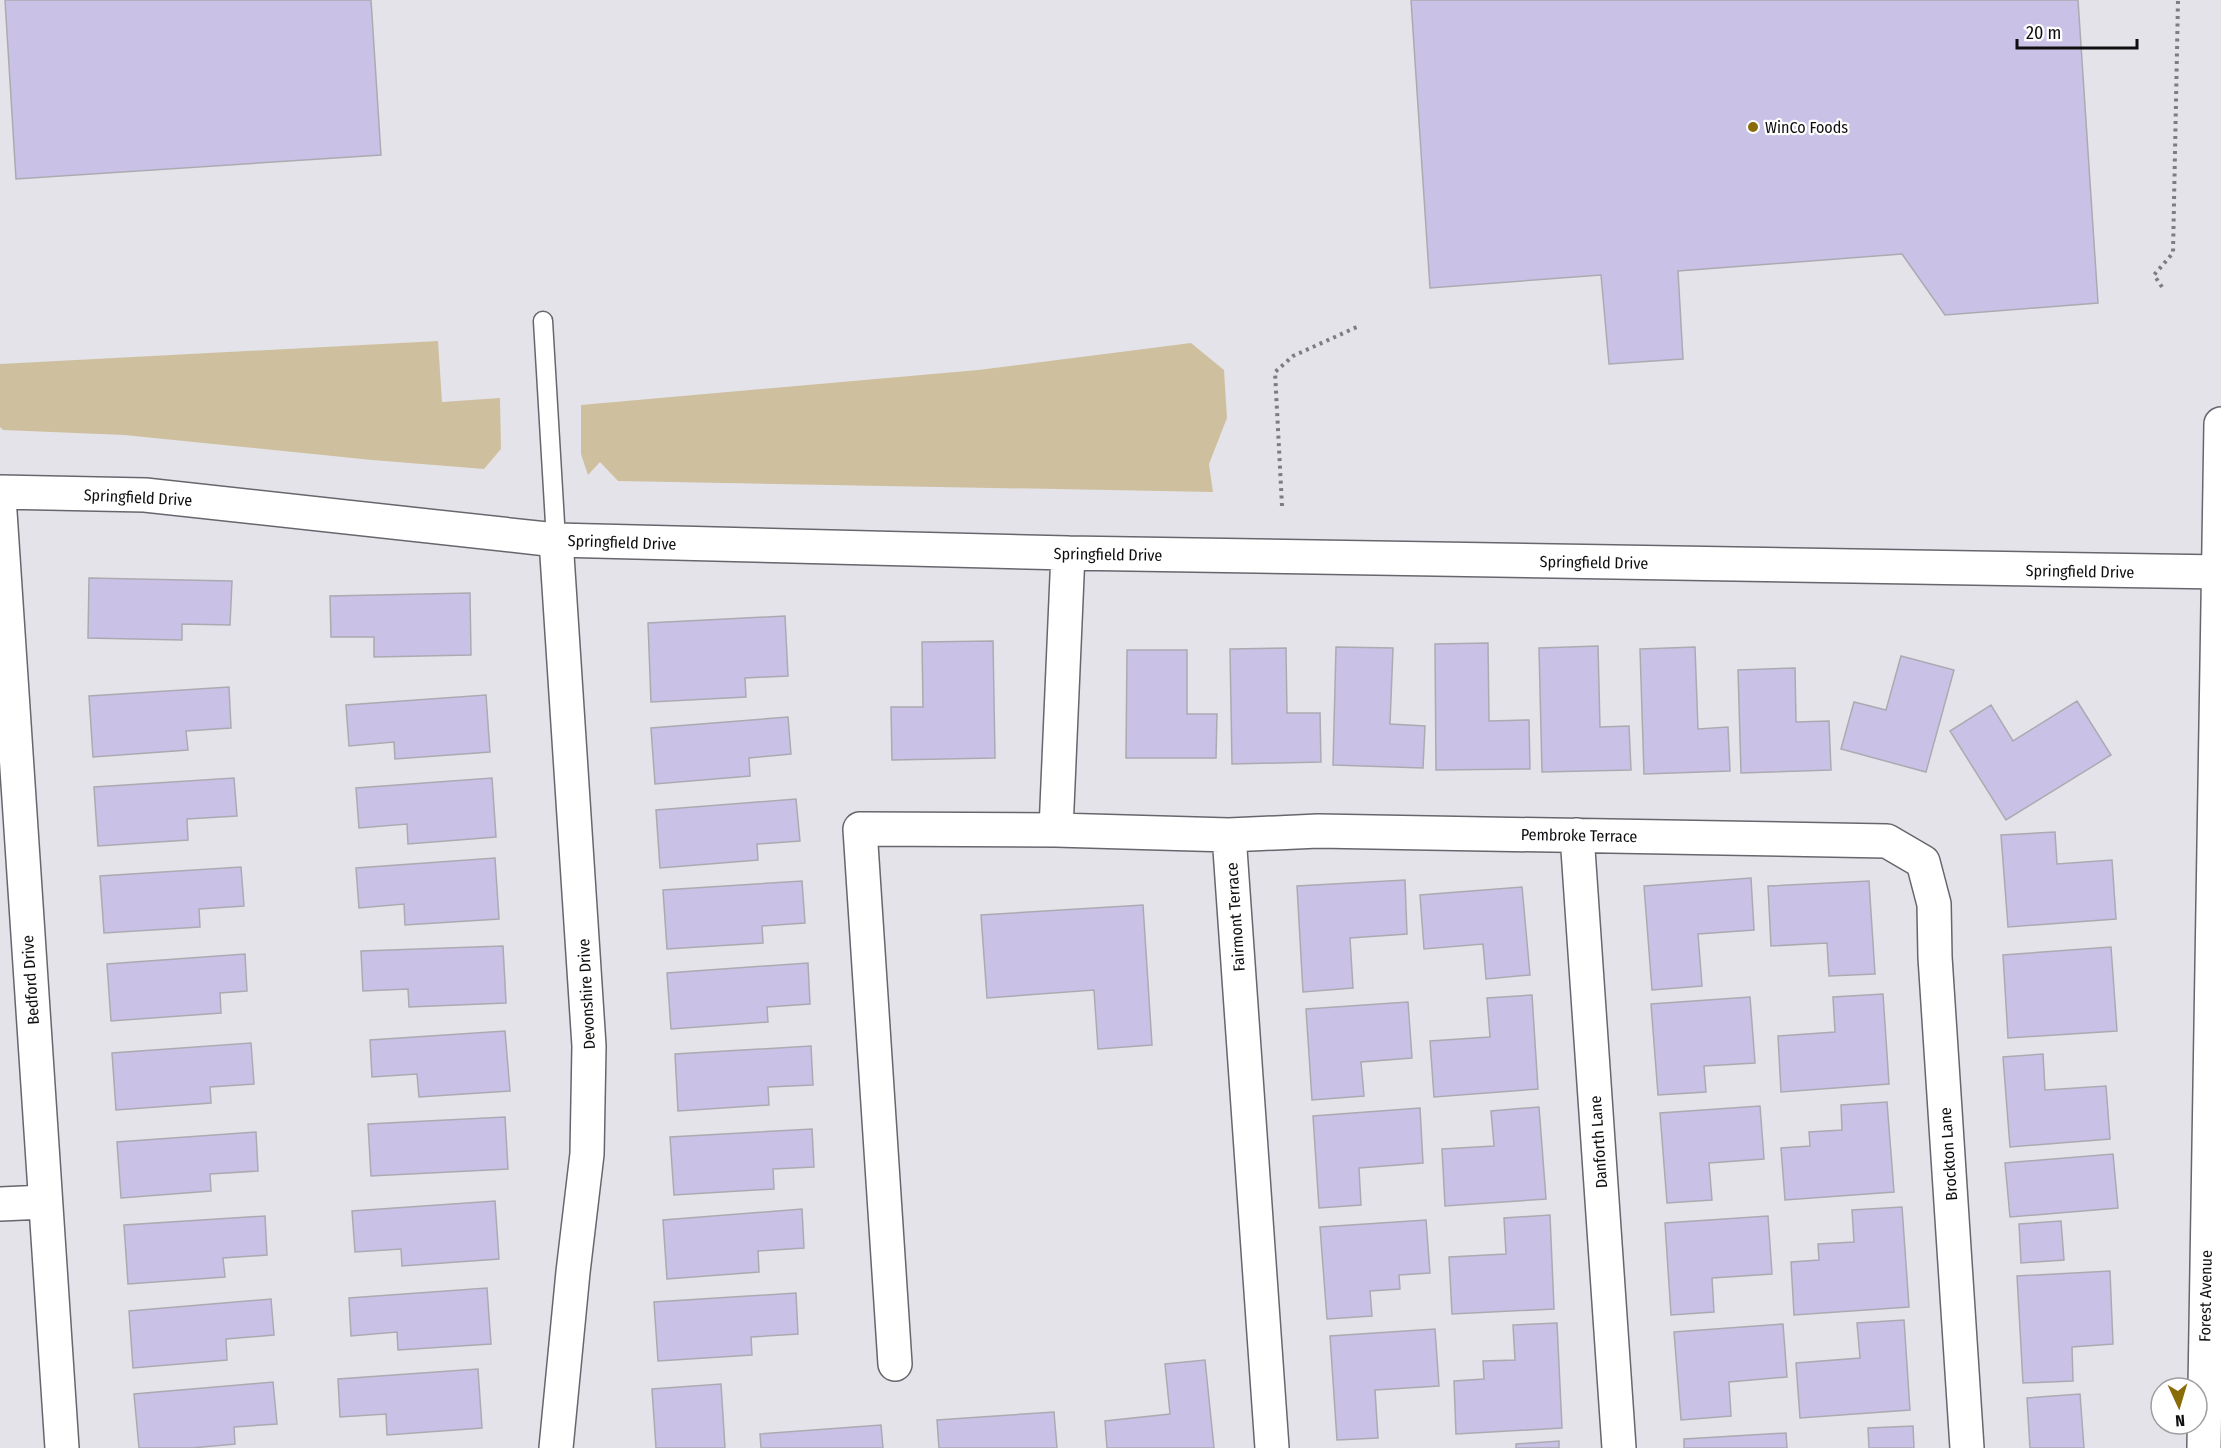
<svg xmlns="http://www.w3.org/2000/svg" width="2221" height="1448" font-family="'Fira Sans Condensed',sans-serif">
<rect width="100%" height="100%" fill="#e4e3ea"/>
<path fill="#cec09f" d="M438 341 442 402 500 398 501 449 484 469 372 460 124 435 3 430 0 427V364Z
M1191 343 1224 370 1227 418 1209 464 1213 492 618 481 600 462 588 475 581 454V405L978 370Z"/>
<path fill="#cac1e7" stroke="#acaab1" stroke-width="1.5" d="M5 0H371L381 155 16 179Z
M1411 0H2078L2098 303 1945 315 1902 254 1678 271 1683 359 1609 364 1601 275 1430 288Z
M89 578 232 581 230 625 182 624V640L88 638Z
M470 593 471 655 374 657V637H331L330 596Z
M785 616 788 676 745 678 746 697 651 702 648 623Z
M993 641 995 758 892 760 891 707H923L922 642Z
M1488 643 1489 721 1529 720 1530 769 1436 770 1435 644Z
M1598 646 1600 727 1629 726 1631 770 1542 772 1539 648Z
M1336 647 1393 648 1390 724 1425 726 1423 768 1333 765Z
M1695 647 1698 729 1728 727 1730 771 1644 774 1640 649Z
M1286 648 1287 713H1320L1321 762 1232 764 1230 649Z
M1127 650H1187V714H1217L1216 758H1126Z
M1901 656 1954 670 1926 772 1841 749 1854 702 1886 710Z
M1795 668 1796 722 1829 721 1831 770 1741 773 1738 670Z
M229 687 231 728 186 731 188 750 93 757 89 696Z
M486 695 490 752 395 759 394 742 349 746 346 705Z
M2077 701 2111 755 2006 820 1950 731 1991 705 2013 741Z
M788 717 791 754 749 758 750 776 655 784 651 728Z
M234 778 237 816 187 819 188 840 98 846 94 787Z
M492 778 496 837 408 844 407 824 359 828 356 788Z
M796 799 800 841 757 844 758 860 660 868 656 810Z
M2055 832 2057 864 2112 860 2116 919 2008 927 2001 835Z
M495 858 499 919 405 925 404 904 359 908 356 868Z
M241 867 244 906 199 909 200 927 104 933 100 876Z
M1751 878 1754 930 1698 934 1702 986 1652 990 1644 886Z
M1405 880 1407 934 1350 938 1353 988 1303 992 1297 886Z
M802 881 805 923 762 926 763 943 667 949 663 890Z
M1869 881 1875 974 1829 976 1827 943 1771 946 1768 886Z
M1522 887 1530 975 1486 979 1483 944 1424 949 1420 895Z
M1143 905 1152 1045 1098 1049 1094 990 987 998 981 915Z
M503 946 506 1003 409 1007 408 989 363 991 361 951Z
M2111 947 2117 1031 2008 1038 2003 955Z
M245 954 247 991 220 993 221 1013 111 1021 107 964Z
M808 963 810 1004 767 1007 768 1022 671 1029 667 973Z
M1883 994 1889 1084 1781 1092 1778 1036 1835 1032 1833 997Z
M1532 995 1538 1089 1434 1097 1430 1041 1490 1037 1487 998Z
M1750 997 1755 1063 1704 1066 1706 1092 1658 1095 1651 1004Z
M1408 1002 1412 1058 1361 1062 1364 1096 1312 1100 1306 1009Z
M505 1031 510 1091 419 1097 417 1074 372 1077 370 1040Z
M251 1043 254 1084 210 1087 211 1103 116 1110 112 1053Z
M811 1046 813 1085 768 1087 769 1105 678 1111 675 1054Z
M2043 1054 2045 1090 2106 1086 2110 1139 2010 1147 2003 1057Z
M1887 1102 1894 1192 1785 1200 1781 1148 1810 1146 1809 1132 1842 1130 1841 1105Z
M1760 1106 1764 1159 1709 1163 1712 1200 1667 1203 1660 1113Z
M1539 1107 1546 1199 1445 1206 1442 1149 1494 1146 1491 1111Z
M1420 1108 1423 1163 1359 1168 1361 1205 1319 1208 1313 1116Z
M505 1117 508 1169 371 1176 368 1124Z
M812 1129 814 1167 773 1169 774 1189 674 1195 670 1137Z
M256 1132 258 1171 210 1174 211 1191 121 1198 117 1142Z
M2113 1154 2118 1208 2010 1217 2005 1163Z
M495 1201 499 1259 402 1266 401 1249 355 1252 352 1211Z
M1902 1207 1909 1307 1794 1315 1791 1262 1819 1260 1818 1244 1854 1242 1852 1210Z
M802 1209 804 1248 758 1251 759 1272 667 1279 663 1220Z
M1550 1215 1554 1309 1452 1314 1449 1257 1506 1254 1504 1218Z
M265 1216 267 1255 223 1258 225 1277 128 1284 124 1225Z
M1768 1216 1772 1274 1712 1278 1714 1312 1671 1315 1665 1223Z
M1426 1220 1430 1273 1399 1275 1400 1289 1370 1291 1372 1316 1327 1319 1320 1227Z
M2061 1221 2064 1260 2021 1263 2019 1224Z
M2110 1271 2113 1344 2072 1347 2073 1381 2023 1383 2017 1276Z
M487 1288 491 1344 398 1350 397 1332 351 1336 349 1298Z
M796 1293 798 1334 751 1337 752 1355 658 1361 654 1302Z
M271 1299 274 1335 226 1339 227 1360 133 1368 129 1311Z
M1904 1320 1910 1410 1800 1418 1796 1363 1860 1358 1857 1323Z
M1557 1323 1562 1428 1456 1434 1454 1381 1484 1379 1483 1361 1515 1360 1513 1325Z
M1783 1324 1787 1377 1729 1382 1731 1416 1681 1420 1674 1332Z
M1435 1329 1439 1386 1375 1390 1378 1438 1337 1440 1330 1336Z
M1205 1360 1214 1448H1107L1105 1421 1170 1414 1165 1364Z
M478 1369 482 1428 387 1435 386 1414 340 1417 338 1379Z
M273 1382 277 1424 234 1427 235 1444 192 1448H139L134 1394Z
M721 1384 725 1448H656L652 1389Z
M2080 1394 2084 1448H2030L2027 1398Z
M1054 1412 1057 1448H939L937 1420Z
M881 1425 883 1448H761L760 1434Z
M1913 1426 1914 1448H1869L1868 1428Z
M1786 1433 1787 1448H1684V1439Z
M1559 1441V1448H1516V1444Z"/>
<g fill="none" stroke-linecap="round" stroke-linejoin="round">
<g stroke="#67666c" stroke-width="21">
<path id="service" d="M543 321 556 540"/>
</g>
<g stroke="#67666c" stroke-width="36">
<path id="minor" d="M0 492 145 495 556 540 1068 553 2221 572
M0 512 62 1448
M556 540 589 1046 587 1154 573 1272 556 1448
M1068 553 1056 830 1229 835 1272 1448
M1229 835 1318 831 1887 841 1923 862 1934 904 1935 957 1967 1448
M1577 835 1619 1448
M0 1204 45 1202
M895 1364 860 829 1056 830"/>
</g>
<g stroke="#67666c" stroke-width="36">
<path id="tertiary" d="M2204 1448 2221 424"/>
</g>
<path stroke="#7d7c81" stroke-width="4" stroke-dasharray="3 4.5" stroke-linecap="butt" d="M2162 287 2154 275 2173 253 2178 0
M1282 506 1275 372 1293 356 1359 326"/>
<use href="#service" stroke="#fff" stroke-width="18"/>
<use href="#minor" stroke="#fff" stroke-width="33"/>
<use href="#tertiary" stroke="#fff" stroke-width="33"/>
</g>
<circle fill="#8a6b0a" stroke="#fff" stroke-width="2" cx="1753" cy="127" r="6"/>
<g text-anchor="middle" stroke-width="4.5" stroke-linejoin="round" paint-order="stroke">
<g font-size="16" fill="#0f0f11" stroke="#fff" text-anchor="start">
<text x="1765" y="133">WinCo Foods</text>
</g>
<g font-size="16" fill="#0f0f11" stroke="#fff">
<text transform="translate(138 497) rotate(3)" y="6">Springfield Drive</text>
<text transform="translate(622 542) rotate(2)" y="6">Springfield Drive</text>
<text transform="translate(1108 554) rotate(1)" y="6">Springfield Drive</text>
<text transform="translate(1594 562) rotate(1)" y="6">Springfield Drive</text>
<text transform="translate(2080 571) rotate(1)" y="6">Springfield Drive</text>
<text transform="translate(1579 835) rotate(1)" y="6">Pembroke Terrace</text>
<text transform="translate(1235 917) rotate(-94)" y="6">Fairmont Terrace</text>
<text transform="translate(30 980) rotate(-94)" y="6">Bedford Drive</text>
<text transform="translate(586 994) rotate(-93)" y="6">Devonshire Drive</text>
<text transform="translate(1598 1142) rotate(-94)" y="6">Danforth Lane</text>
<text transform="translate(1948 1154) rotate(-94)" y="6">Brockton Lane</text>
<text transform="translate(2205 1296) rotate(-89)" y="6">Forest Avenue</text>
</g>
</g>
<g transform="translate(2179 1406) rotate(176)"><circle r="28" fill="#ffffff" stroke="#9f9fa0" stroke-width="1.5"/>
<path d="M0-4.5L10 22L0 15L-10 22Z" fill="#8a6b0a"/>
<text y="-9" font-size="16" font-weight="bold" text-anchor="middle" fill="#0f0f11">N</text>
</g>
<path d="M2017 39v9h120v-9" fill="none" stroke="#0f0f11" stroke-width="3"/>
<text x="2026" y="39" font-size="18" fill="#0f0f11" stroke="#ffffff" stroke-width="4.5" paint-order="stroke">20 m</text>
</svg>
